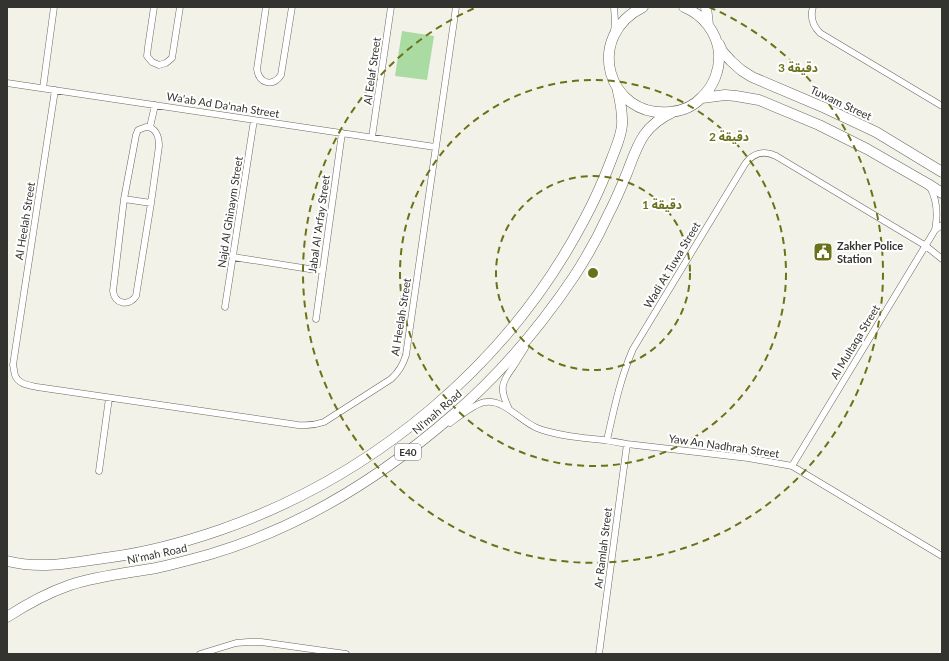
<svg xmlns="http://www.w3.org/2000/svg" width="949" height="661" font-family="Lato,'Noto Sans Arabic',sans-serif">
<rect width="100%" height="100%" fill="#f3f2e8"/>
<path fill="#aadba3" d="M402 31 434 36 427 80 395 76Z"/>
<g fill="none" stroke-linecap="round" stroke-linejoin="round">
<g stroke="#69675f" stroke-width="7">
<path id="minor" d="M154 7 148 47 147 56 152 62 159 65 166 63 172 58 180 7
M266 7 257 69C259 84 273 87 281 75L292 7
M813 7C810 17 813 26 820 33L942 106
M614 33 615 21 614 7
M7 83 435 147
M43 88 54 7
M55 90 13 365C14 368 14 372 15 375 18 384 28 385 37 387L298 425C307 426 315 425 324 422L391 379C399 372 403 365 406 355L456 7
M146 127C156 127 159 137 159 146L151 203 136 296C129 306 115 305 113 291L124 199 136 135 138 130Z
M150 127 155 105
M372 137 391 7
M124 199 151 203
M935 230 942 225
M233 257 322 271
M225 307 254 120
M316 319 342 133
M509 409C500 390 500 384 513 367 517 361 521 354 525 348
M450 423C458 417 477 402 486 402 505 400 520 421 537 428 552 434 568 436 584 438 599 439 613 441 627 444L748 458 792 466 942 556
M607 440C614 409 620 379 633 349L745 164C753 153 764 150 776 156L926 246 942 259
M792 466 935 230C938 215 937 200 930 187
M99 471 109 398
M200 654 236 643 248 642H261L346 654
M599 654 627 444"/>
</g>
<g stroke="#69675f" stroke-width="11">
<path id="primary" d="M643 7C584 36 607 118 670 112 682 111 694 106 702 97 714 86 720 69 719 53 717 32 703 15 684 7
M706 7 708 25
M719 44 722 51 731 61 741 70 752 77 825 108 876 132 942 172
M702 98 725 95 736 96 759 100 819 125 867 149 928 184 942 193
M7 561C43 570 76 562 112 557 149 552 185 542 220 530 374 476 508 365 584 220 595 200 604 179 612 158 616 147 621 137 622 125 623 112 620 100 617 87
M7 617C27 604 47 593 70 585 97 576 127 573 156 568 175 564 193 559 211 554 302 527 383 476 454 414 500 374 541 326 575 275 588 255 599 235 609 213 616 200 621 187 627 173 638 144 643 126 673 112"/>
</g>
<use href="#minor" stroke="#fff" stroke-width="6"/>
<use href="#primary" stroke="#fff" stroke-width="10"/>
</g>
<g fill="none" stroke="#6c7219" stroke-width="2" stroke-dasharray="7 5">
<circle cx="593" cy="273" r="97"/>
<circle cx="593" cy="273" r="193"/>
<path d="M709 7A290 290 0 1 1 477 7"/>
</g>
<defs>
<g id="civic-square" transform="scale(1)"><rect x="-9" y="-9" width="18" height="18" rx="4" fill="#6c7219" stroke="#fff"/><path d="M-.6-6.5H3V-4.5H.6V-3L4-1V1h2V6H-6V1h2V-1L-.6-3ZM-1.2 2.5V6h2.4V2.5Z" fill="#fff"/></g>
</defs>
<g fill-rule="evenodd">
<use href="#civic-square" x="823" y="252"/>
</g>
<g text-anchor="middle" stroke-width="4" stroke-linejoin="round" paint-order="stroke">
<rect fill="#fff" stroke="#70706d" stroke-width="1" x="395" y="444" width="26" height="16" rx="3"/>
<g font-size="10" font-weight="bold" fill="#33332f">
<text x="408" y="456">E40</text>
</g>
<g font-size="11" fill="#33332f" stroke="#fff">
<text transform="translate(372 71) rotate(-82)" y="4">Al Eelaf Street</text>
<text transform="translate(841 103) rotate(25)" y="4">Tuwam Street</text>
<text transform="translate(223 105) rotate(9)" y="4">Wa'ab Ad Da'nah Street</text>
<text transform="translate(230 212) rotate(-81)" y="4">Najd Al Ghinaym Street</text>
<text transform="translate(25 221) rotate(-81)" y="4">Al Heelah Street</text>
<text transform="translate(319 224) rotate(-82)" y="4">Jabal Al 'Arfay Street</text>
<text transform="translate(672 265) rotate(-59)" y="4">Wadi At Tuwa Street</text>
<text transform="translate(401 317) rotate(-81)" y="4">Al Heelah Street</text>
<text transform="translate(855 342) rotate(-59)" y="4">Al Multaqa Street</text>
<text transform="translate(437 412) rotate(-41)" y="4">Ni'mah Road</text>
<text transform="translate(724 446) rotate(8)" y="4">Yaw An Nadhrah Street</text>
<text transform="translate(603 548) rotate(-83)" y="4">Ar Ramlah Street</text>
<text transform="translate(157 554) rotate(-12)" y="4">Ni'mah Road</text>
</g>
<g font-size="11" font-weight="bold" fill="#33332f" stroke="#fff" text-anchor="start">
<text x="837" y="250">Zakher Police<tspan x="837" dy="13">Station</tspan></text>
</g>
</g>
<circle cx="593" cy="273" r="6" fill="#6c7219" stroke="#fff" stroke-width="2"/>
<g font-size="12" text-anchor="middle" font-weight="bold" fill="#6c7219" stroke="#fff" stroke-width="4" stroke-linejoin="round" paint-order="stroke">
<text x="798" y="72">3 دقيقة</text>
<text x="729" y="141">2 دقيقة</text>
<text x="662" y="209">1 دقيقة</text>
</g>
<rect width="949" height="661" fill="none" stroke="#33332f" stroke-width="16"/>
</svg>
